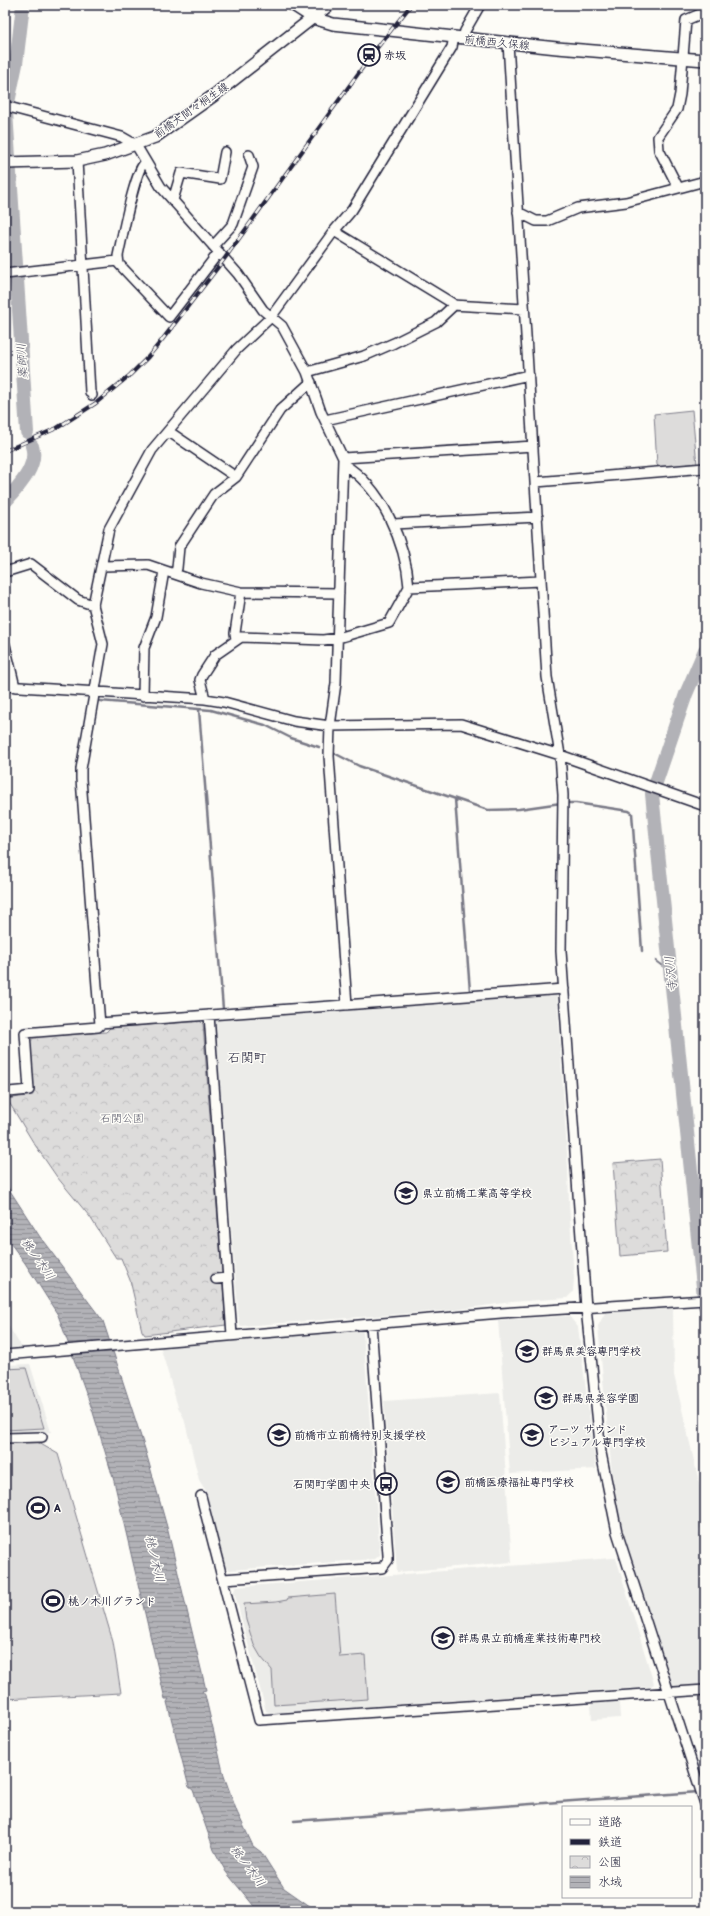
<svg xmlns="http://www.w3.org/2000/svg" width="710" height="1916" font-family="'Balsamiq Sans','Klee One',sans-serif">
<defs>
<pattern id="park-crowns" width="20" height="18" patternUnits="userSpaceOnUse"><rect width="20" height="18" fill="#dddcdb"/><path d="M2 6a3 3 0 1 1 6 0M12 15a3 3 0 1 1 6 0" fill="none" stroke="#bdbcbd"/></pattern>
<pattern id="water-rules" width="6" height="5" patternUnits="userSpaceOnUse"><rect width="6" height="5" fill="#b2b2b7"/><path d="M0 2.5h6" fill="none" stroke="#909096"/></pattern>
</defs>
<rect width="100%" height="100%" fill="#fdfcf7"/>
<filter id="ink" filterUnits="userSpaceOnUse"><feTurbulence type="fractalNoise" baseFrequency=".025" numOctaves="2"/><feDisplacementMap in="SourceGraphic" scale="8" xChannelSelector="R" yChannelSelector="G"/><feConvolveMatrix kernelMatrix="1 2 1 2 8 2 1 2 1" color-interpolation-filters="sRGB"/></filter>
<g filter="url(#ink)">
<path fill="#ecece9" d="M554 994 557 995 568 1169 569 1203 574 1278 573 1292 567 1298 512 1302 454 1310 241 1326 239 1323 215 1023 217 1018Z
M673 1306 674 1375 705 1508V1527L699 1529 702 1545 705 1544V1685L674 1687 631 1559 621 1521 612 1474 598 1326 606 1311Z
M569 1316 578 1327 596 1469 510 1474 498 1320Z
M5 1320 22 1348 5 1349Z
M359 1327 363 1333 380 1555 375 1559 230 1570 225 1567 206 1491 199 1480 184 1418 178 1407 160 1346Z
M30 1364 51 1432 5 1434V1365Z
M500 1393 512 1562 397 1572 384 1401Z
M612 1558H616L654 1684 649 1687 270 1713 266 1711 234 1591 236 1587Z
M618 1701 619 1703 620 1718 592 1720 591 1704Z"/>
<path fill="#dddcdb" stroke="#807f8b" d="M692 410 697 465 661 469 657 465 654 414Z
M26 1368 44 1428 5 1430V1369Z
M32 1439 58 1454 113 1642 121 1693 5 1699V1440Z
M335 1594 340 1657 365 1655 368 1699 274 1705 272 1670 261 1657 254 1645 246 1620 244 1604 276 1602 287 1600 288 1598Z"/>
<path fill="url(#park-crowns)" stroke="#807f8b" d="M200 1021 203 1024 226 1325 145 1335 142 1331 130 1280 121 1258H116L90 1217 57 1177 33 1142 7 1099 33 1095 29 1039 32 1037 106 1032 110 1028Z
M660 1159 667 1252 620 1256 613 1163Z"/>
<path fill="url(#water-rules)" stroke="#787885" d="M5 1183 40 1237 103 1321 145 1449 167 1527 206 1690 202 1691 205 1695 224 1776 237 1812 253 1846 261 1852 284 1888 317 1911H258L226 1872 214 1850 193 1790 189 1787 167 1702 169 1699H165L114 1481 92 1409 58 1315 25 1263 5 1236Z"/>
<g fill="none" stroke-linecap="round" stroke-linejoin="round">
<path stroke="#787885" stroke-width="2.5" d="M100 701 211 710 265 725 291 738 319 747
M199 710 223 1009
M336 754 359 766 488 810 519 809 561 803
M455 799 470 991
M566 803H576L629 811 632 813 642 951
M656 961 671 972
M294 1821 698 1792"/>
<path stroke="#b2b2b7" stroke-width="14" d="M23 5 16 64 6 112 27 432
M5 502C17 488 39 466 32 446
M705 650 686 694 652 794 705 1306"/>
<g stroke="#22223b" stroke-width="12">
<path id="minor" d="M463 38 465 31 480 5
M508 43 547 677 560 755 563 795 561 951 586 1308 601 1453 617 1532 705 1804
M5 106 122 137 136 145 161 187 238 274 263 310 282 326 307 372 321 412 343 458 336 683 330 726 329 756 347 1005
M77 161 90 392 92 395
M146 162C136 165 121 242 118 256L119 264 169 317 219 252
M678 187 659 150 658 137 677 109 680 94 686 20 705 12
M173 200 181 173 220 179 225 152
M518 212 536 221H547L578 208 626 202 705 181
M213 246 233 224 253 167 249 155
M5 274 117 261
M452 305 524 309
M307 372 364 356 394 343 436 322 452 307V303L334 231
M325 420 529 375
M168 431 236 477
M343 458 533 446
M536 482 705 468
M393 524 538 517
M102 566 148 565 201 583 241 592 339 593
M5 572 31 564 78 600 93 605
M175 574 177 568 179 547 214 494 236 477 280 410 311 382
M409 587 541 581
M236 639 235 633 241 592
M5 645 15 687
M5 686 205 699 224 702 294 721 330 726 461 724 560 755 705 806
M143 696 144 648 156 617 164 571
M205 699 200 680 202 675 215 655 241 637 323 640 338 638 389 623 409 587C406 544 382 487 343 464
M209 1015 232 1335
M100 1023 564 989
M9 1092 29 1090 25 1033 98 1027 100 1025 81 779V769L103 644 93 605 109 529 152 450 237 349 271 317 334 231 352 210 452 47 454 37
M216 1279 228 1278
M5 1355 501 1313 705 1300
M5 1438 42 1437
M201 1496 259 1720 705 1690
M223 1579 382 1568 388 1560V1555L371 1324"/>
</g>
<g stroke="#22223b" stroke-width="14">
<path id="major" d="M293 5 313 18 333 24 557 48 705 60
M5 163 77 161 105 155 155 137 213 96 329 5"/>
</g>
<use href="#minor" stroke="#fdfcf7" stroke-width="9"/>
<use href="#major" stroke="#fdfcf7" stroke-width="11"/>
<g stroke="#22223b" stroke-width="4">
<path id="rail" d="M5 451 57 428 96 403 130 375 148 357 162 340 225 258 373 53 411 5"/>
</g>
<use href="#rail" stroke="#fdfcf7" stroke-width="2.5" stroke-dasharray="8" stroke-linecap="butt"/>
</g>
</g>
<defs>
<g id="station-ring" transform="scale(1.15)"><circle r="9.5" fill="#fdfcf7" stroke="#22223b" stroke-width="1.5"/><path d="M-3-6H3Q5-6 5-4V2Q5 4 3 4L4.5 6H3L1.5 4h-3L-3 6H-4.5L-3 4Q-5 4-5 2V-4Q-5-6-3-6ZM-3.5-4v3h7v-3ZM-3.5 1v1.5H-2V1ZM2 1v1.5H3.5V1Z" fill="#22223b"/></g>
<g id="school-ring" transform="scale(1.15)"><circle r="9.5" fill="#fdfcf7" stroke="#22223b" stroke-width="1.5"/><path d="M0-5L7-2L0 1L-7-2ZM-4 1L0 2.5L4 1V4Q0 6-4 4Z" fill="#22223b"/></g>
<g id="university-ring" transform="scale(1.15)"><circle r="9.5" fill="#fdfcf7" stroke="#22223b" stroke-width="1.5"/><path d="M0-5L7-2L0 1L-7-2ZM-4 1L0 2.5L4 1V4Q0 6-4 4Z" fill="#22223b"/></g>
<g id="bus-ring" transform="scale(1.15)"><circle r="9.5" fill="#fdfcf7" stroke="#22223b" stroke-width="1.5"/><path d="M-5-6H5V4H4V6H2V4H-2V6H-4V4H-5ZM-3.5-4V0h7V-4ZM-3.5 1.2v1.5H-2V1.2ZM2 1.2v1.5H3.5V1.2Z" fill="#22223b"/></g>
<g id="stadium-ring" transform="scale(1.15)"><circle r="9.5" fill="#fdfcf7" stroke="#22223b" stroke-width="1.5"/><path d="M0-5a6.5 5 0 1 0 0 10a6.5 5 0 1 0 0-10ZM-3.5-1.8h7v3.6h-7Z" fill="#22223b"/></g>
</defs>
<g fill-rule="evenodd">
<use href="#station-ring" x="369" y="55"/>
<use href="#school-ring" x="406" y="1193"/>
<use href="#school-ring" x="527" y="1351"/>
<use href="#university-ring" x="546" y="1398"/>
<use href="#school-ring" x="279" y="1435"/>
<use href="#school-ring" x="532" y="1435"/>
<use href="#university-ring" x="448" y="1482"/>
<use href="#bus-ring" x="386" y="1484"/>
<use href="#stadium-ring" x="38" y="1508"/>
<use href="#stadium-ring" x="53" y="1601"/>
<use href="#university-ring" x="443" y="1638"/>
</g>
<g text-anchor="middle" stroke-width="3" stroke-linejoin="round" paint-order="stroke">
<g font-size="11" fill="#22223b" stroke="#fdfcf7">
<text transform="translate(497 42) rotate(6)" y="4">前橋西久保線</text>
<text transform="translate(191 110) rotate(-35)" y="4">前橋大間々桐生線</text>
</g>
<g font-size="11" font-weight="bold" fill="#22223b" stroke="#fdfcf7" text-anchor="start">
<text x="384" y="59">赤坂</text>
<text x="422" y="1197">県立前橋工業高等学校</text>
<text x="542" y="1355">群馬県美容専門学校</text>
<text x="562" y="1402">群馬県美容学園</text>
<text x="548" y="1433">アーツ サウンド<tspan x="548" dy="13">ビジュアル専門学校</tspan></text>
<text x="294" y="1439">前橋市立前橋特別支援学校</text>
<text x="464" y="1486">前橋医療福祉専門学校</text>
<text x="370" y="1488" text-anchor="end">石関町学園中央</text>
<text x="54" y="1512">A</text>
<text x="68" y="1605">桃ノ木川グランド</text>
<text x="458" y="1642">群馬県立前橋産業技術専門校</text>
</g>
<g font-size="11" fill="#5a5a6b" stroke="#fdfcf7">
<text x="122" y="1122">石関公園</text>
</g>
<g font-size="12" font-style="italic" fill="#545466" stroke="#fdfcf7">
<text transform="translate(22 361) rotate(-94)" y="4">薬師川</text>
<text transform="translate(671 974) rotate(-96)" y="4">寺沢川</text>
<text transform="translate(38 1259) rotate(55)" y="4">桃ノ木川</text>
<text transform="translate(155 1559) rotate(77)" y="4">桃ノ木川</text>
<text transform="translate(248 1866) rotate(53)" y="4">桃ノ木川</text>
</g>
<g font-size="13" fill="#22223b" stroke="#fdfcf7">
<text x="247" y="1062">石関町</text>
</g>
</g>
<rect width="710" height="1916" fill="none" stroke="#fdfcf7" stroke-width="20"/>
<rect x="10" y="10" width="690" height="1896" fill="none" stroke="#22223b" stroke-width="1.5" filter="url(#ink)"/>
<rect x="562" y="1806" width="130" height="92" fill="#fdfcf7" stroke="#a5a5ac"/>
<rect x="570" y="1819" width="20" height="6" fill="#fdfcf7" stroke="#a5a5ac"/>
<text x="598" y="1826" font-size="12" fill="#22223b">道路</text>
<rect x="570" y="1839" width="20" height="6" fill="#22223b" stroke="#a5a5ac"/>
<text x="598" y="1846" font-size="12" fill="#22223b">鉄道</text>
<rect x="570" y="1856" width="20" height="12" fill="url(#park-crowns)" stroke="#a5a5ac"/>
<text x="598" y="1866" font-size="12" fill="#22223b">公園</text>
<rect x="570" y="1876" width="20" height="12" fill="url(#water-rules)" stroke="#a5a5ac"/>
<text x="598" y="1886" font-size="12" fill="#22223b">水域</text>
</svg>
